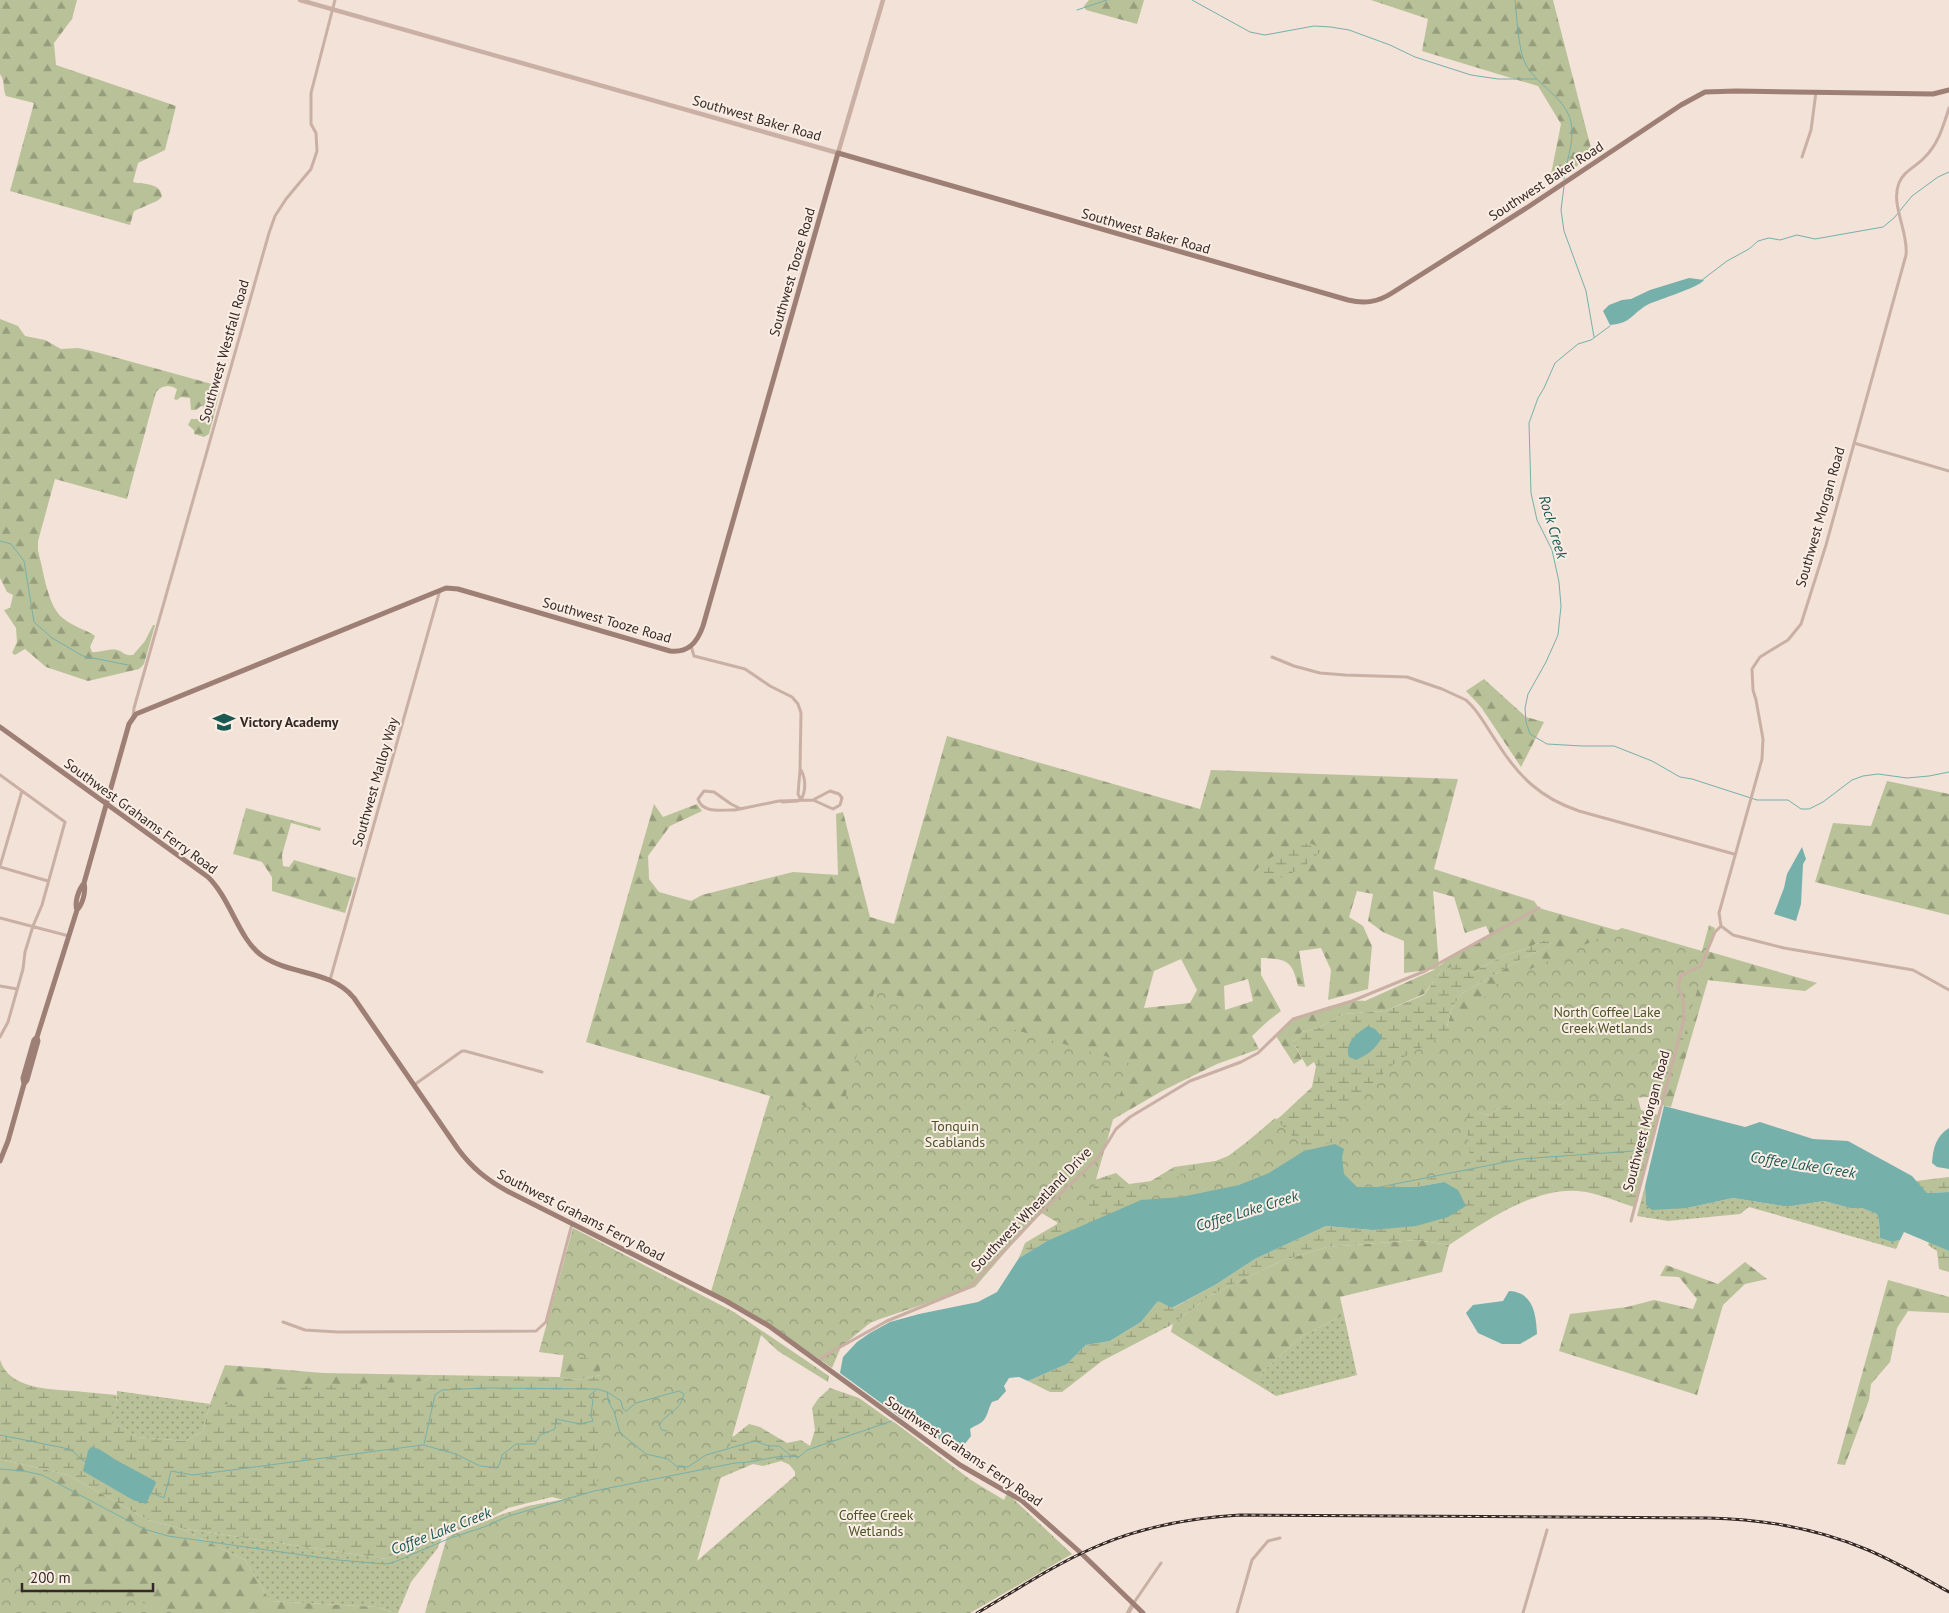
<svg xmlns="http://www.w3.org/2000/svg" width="1949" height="1613" font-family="'PT Sans',sans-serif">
<defs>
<pattern id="grass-dots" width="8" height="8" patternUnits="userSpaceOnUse" patternTransform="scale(1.25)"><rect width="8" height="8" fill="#b9c198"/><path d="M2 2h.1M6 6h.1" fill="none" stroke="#979d7c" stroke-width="1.8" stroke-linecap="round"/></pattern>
<pattern id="forest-firs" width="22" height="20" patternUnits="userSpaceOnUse" patternTransform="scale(1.25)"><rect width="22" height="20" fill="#b9c198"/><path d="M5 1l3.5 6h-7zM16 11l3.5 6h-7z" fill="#979d7c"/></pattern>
<pattern id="wetland-marsh" width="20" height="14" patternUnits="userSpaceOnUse" patternTransform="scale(1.25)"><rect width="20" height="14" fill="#b9c198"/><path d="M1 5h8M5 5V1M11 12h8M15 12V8" fill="none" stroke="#979d7c"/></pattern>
<pattern id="park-crowns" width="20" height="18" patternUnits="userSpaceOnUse" patternTransform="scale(1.25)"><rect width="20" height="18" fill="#b9c198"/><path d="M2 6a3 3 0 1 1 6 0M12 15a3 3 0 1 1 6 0" fill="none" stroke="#979d7c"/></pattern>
</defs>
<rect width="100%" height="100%" fill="#f2e2d8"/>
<path fill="url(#grass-dots)" d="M1645 1186 1646 1205 1687 1208 1733 1198 1783 1206H1792L1824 1201 1850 1208H1862L1877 1214 1879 1221 1880 1238 1892 1242 1900 1240 1896 1249 1749 1207 1740 1214 1668 1221 1637 1216Z
M1344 1315 1357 1375 1276 1396 1255 1383 1264 1370 1302 1336Z
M117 1391 210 1404 203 1431 186 1441 138 1437 107 1419 116 1404Z
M179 1528 387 1559 400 1551 443 1536 437 1549 411 1582 398 1613H395L377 1607 270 1601 245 1560Z"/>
<path fill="url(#forest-firs)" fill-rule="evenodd" d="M0 0H77L72 19 54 43 56 65 176 106 165 150 138 163 133 182C144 185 161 182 162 197L157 201 134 211 130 225 10 191 34 103 6 96C2 87 6 83 0 74Z
M1089 0H1144L1137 24 1086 10 1084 6Z
M1371 0H1553L1593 156 1549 184 1561 124 1538 86 1422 51 1428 19Z
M0 319 18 326 25 336 45 340 61 349 78 348 96 352 212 384 220 391 209 434 204 437 194 434V430L188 425 191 419H198L200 415 207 410V407L201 406 196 410H191L190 398 181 397 177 400 174 399 177 389C169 384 162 385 156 392L127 499 55 479 38 541V551C44 571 47 607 64 619 74 627 85 629 95 636L90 647 92 652C98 653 111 648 117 650 125 652 123 656 133 655L145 641 153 625H155L144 664 139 669 88 681 46 667 25 649 15 655 12 653 17 642 16 628 4 610 10 608 13 595 7 592 0 578Z
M1484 679 1526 717 1544 722 1521 767 1481 707 1466 691Z
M947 736 1200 809 1211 770 1458 779 1434 869 1534 901 1539 908 1703 955 1707 951 1817 983 1805 991 1708 980 1671 1107 1664 1106 1651 1094 1582 1090 1561 1105 1554 1103 1537 1101 1523 1087 1492 1114 1484 1115 1466 1104 1463 1035 1447 1027 1452 1008 1461 994 1523 958 1549 946 1552 942 1545 940 1525 949 1505 955 1471 973 1441 971 1424 994 1385 1011 1343 1014 1318 1028 1302 1032 1293 1042 1302 1059 1294 1064 1276 1036C1280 1032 1284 1025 1290 1022 1304 1013 1348 999 1365 1001L1436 969 1404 973V941L1383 932 1368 921 1373 894 1357 891 1349 917 1363 926 1372 946 1368 989 1328 1000 1331 970 1321 948 1299 951 1305 987 1298 986C1292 960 1287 959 1261 958V975L1281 1011 1268 1021 1252 1036 1259 1049 1217 1064 1162 1091 1112 1120 1106 1141 973 1278 870 1323 818 1358 711 1292 770 1096 586 1042 654 804 663 817 697 804 702 811 670 826 648 856 649 879 659 892 691 901 702 895 793 872 838 875 836 814 843 812 870 917 894 924ZM1433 891 1454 897 1465 933 1486 926 1490 934 1457 952 1439 966ZM1181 959 1197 990 1190 1003 1144 1008 1154 971ZM1248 979 1253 1001 1225 1010 1224 986Z
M1887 781 1949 794V915L1815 882 1833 823 1871 826Z
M246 808 321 828 320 831 291 823 282 855 283 866 289 867 294 860 356 878 345 913 272 891V877L262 862 233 854Z
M1417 1240 1449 1245 1442 1272 1340 1297 1344 1315 1302 1336 1264 1370 1255 1383 1171 1332 1173 1324 1211 1295 1281 1261 1327 1247Z
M1745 1262 1767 1279 1745 1284 1723 1305 1697 1395 1559 1351 1570 1314 1627 1307 1654 1300 1693 1309 1697 1299 1679 1277 1660 1276 1666 1265 1718 1284Z
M1888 1280 1949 1297V1313L1908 1311 1897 1328 1890 1362 1871 1384 1869 1400 1845 1465 1837 1464Z
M564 1353 609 1361 606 1374 576 1380 560 1377Z
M225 1365 323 1373 433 1375 425 1381 248 1404H210Z
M0 1459 68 1475 148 1520 179 1528 245 1560 270 1601 377 1607 395 1613H0Z"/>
<path fill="url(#wetland-marsh)" d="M1309 843 1320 847V852C1304 868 1277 887 1255 875V871C1268 856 1290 847 1309 843Z
M1545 940H1551L1552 942 1549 946 1523 958 1461 994 1452 1008 1447 1026 1463 1035 1466 1104 1484 1115 1492 1114 1523 1087 1538 1101 1554 1103 1561 1105 1582 1090 1637 1095 1641 1110 1658 1115 1634 1207C1618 1202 1602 1195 1586 1192 1539 1183 1486 1221 1449 1245L1417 1240 1327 1247 1281 1261 1211 1295 1173 1324 1102 1361 1062 1392H1050L1028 1381 1067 1364 1086 1345 1110 1341 1141 1322 1158 1301 1173 1308 1215 1285 1255 1259 1326 1226 1372 1230 1444 1182 1416 1187H1380L1047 1241 1019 1258 1025 1243 1057 1224 1063 1207 1085 1183 1116 1173 1136 1190 1174 1167 1223 1160 1281 1116 1312 1087 1316 1066 1314 1062 1307 1067 1293 1042 1302 1032 1318 1028 1343 1014 1385 1011 1424 995 1441 971 1458 964 1471 973 1505 955 1525 949Z
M1949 1177V1192L1927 1193 1916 1181Z
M1929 1242 1949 1251V1272L1939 1269 1937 1251 1928 1245Z
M0 1360C9 1389 49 1389 74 1391 88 1392 102 1394 116 1395V1404L108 1419 138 1437 186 1441 203 1431 210 1404H248L263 1388 425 1381 433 1375 560 1377 576 1380 606 1374 722 1439 734 1436 749 1424 760 1427 787 1443 801 1440 810 1446 815 1430 812 1408 818 1399 830 1388 859 1398 918 1440 795 1476V1467L781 1461 763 1466 753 1464 720 1478 584 1505 552 1497 508 1508 484 1521 400 1551 387 1559 179 1528 148 1520 68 1475 0 1459Z"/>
<path fill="url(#park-crowns)" d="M1709 925 1715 928 1667 1096 1519 1104 1466 1114 1471 1169 1413 1182 1365 1190 1162 1216 1129 1184 1174 1178 1233 1154 1275 1118 1304 1148 1335 1142 1343 1110 1398 1060 1467 1023 1492 986 1622 928 1702 951Z
M875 989 1129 1063 1080 1236 1040 1212 975 1287 871 1322 841 1347 832 1368 772 1326 711 1292 771 1096 840 1116Z
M573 1228 734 1312 829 1376 828 1382 778 1351 761 1335 697 1561 797 1474 782 1456 801 1452 894 1422 971 1480 1004 1500 1007 1493 1072 1554 970 1613H425L447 1537 500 1515 528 1506 597 1493 600 1360 539 1352Z
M0 1561 177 1613H0Z"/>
<path fill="#76b0ab" d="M1689 278 1704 280C1698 288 1659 299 1647 305 1630 315 1632 323 1610 325L1603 311 1609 305 1622 300 1631 299 1650 290Z
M1802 847 1806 859 1803 864 1801 904 1796 921 1774 914 1784 888 1787 874Z
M1368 1026 1375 1029 1382 1037C1376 1049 1367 1055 1356 1060L1349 1057C1344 1043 1357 1033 1368 1026Z
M1664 1106 1745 1127 1760 1122 1813 1139 1848 1141 1912 1176 1927 1193 1949 1192V1251L1904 1232 1900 1240 1892 1242 1880 1238 1879 1221 1877 1214 1862 1208H1850L1824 1201 1792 1206H1783L1733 1198 1687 1208 1652 1210 1646 1205 1645 1186Z
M1949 1128V1169L1937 1167 1932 1163C1933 1148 1936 1136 1949 1128Z
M1335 1144 1344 1149 1342 1157 1344 1174 1357 1187H1416L1444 1182 1458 1190 1466 1206 1448 1217 1416 1226 1372 1230 1326 1226 1255 1259 1215 1285 1172 1308 1158 1301 1141 1322 1110 1341 1086 1345 1067 1364 1028 1381 1019 1377 1009 1378 1004 1386 1006 1391 998 1400 992 1402C988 1408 988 1417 982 1422 978 1425 974 1426 970 1429L971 1436 964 1445 944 1442 899 1416 840 1373 843 1357 857 1342 870 1333 890 1322 919 1314 978 1302 997 1292 1019 1258 1047 1241 1141 1200 1181 1197 1239 1185 1269 1173 1304 1151Z
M1509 1291C1533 1292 1536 1313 1537 1334L1520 1344H1502L1478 1333 1466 1313 1473 1305 1503 1301Z
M91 1447 99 1449 116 1460 155 1481 156 1483 146 1504 133 1500 83 1471 88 1451Z"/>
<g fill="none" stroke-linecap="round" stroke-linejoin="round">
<path stroke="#76b0ab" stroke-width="1" d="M1192 0 1250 32 1265 35 1314 26 1331 27 1349 30 1390 45 1415 57 1471 75 1498 79H1536
M1515 0C1517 16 1518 51 1526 65 1538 86 1565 97 1571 122 1575 142 1566 160 1564 179
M1077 10 1107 0
M1564 186 1561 210 1564 231 1586 291 1594 337
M1702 280 1727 261 1749 249 1758 241 1769 238 1780 240 1797 235 1815 239 1883 227 1894 218 1912 196 1938 177 1949 172
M1610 326 1591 340 1578 344 1555 363 1544 388 1538 398 1529 423 1531 493 1537 520 1552 550 1559 582 1561 606 1558 635 1546 662 1528 694 1525 708 1526 722 1530 734 1547 744 1582 746H1614L1652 761 1680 777 1692 779 1757 800H1788L1801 809H1809L1823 802 1852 780 1863 776 1878 774 1907 778 1929 776 1949 772
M0 541 11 544 24 561 34 622 52 638 83 656 128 665
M1380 1187 1521 1159 1648 1150
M607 1392 621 1401 623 1409 626 1411 636 1403 679 1391 684 1394C680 1412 668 1411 659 1425L662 1430 667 1431
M0 1435 69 1449C75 1452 80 1459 87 1463
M424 1444 435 1395 442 1390 485 1388 596 1389
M0 1469 24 1471 42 1475 144 1529 168 1536 338 1560 385 1564 392 1563 448 1539 484 1527 509 1516 594 1491 735 1463C757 1463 778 1453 799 1457L807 1450 892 1421
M152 1493 164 1498 171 1471 193 1475 423 1445 456 1454 480 1466 497 1468 500 1463 502 1455 516 1444H535L540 1435 555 1429 556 1419 580 1424 593 1421 591 1415 593 1400 589 1396 597 1389 607 1392 609 1403 614 1411 620 1433 646 1454 668 1459 676 1466 688 1467 706 1455 755 1441 769 1446H779L790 1455"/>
<path stroke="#cab0a4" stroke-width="3" d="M1949 108C1943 127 1938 145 1923 159 1915 167 1903 172 1899 183 1890 204 1909 233 1906 255L1826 545 1801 624 1788 640 1760 657 1752 669 1753 690 1756 700 1763 739 1762 759 1719 913 1721 926 1733 935 1784 948 1913 970 1949 990
M1802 157 1811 130 1816 92
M1854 443 1949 471
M691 646 694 656 745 669 770 686 792 697 798 704 801 713 800 770 798 794 801 800
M1272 657 1294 666 1320 673 1345 675 1407 677 1442 689 1466 700 1472 706C1481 716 1488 729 1496 741 1518 776 1540 798 1579 811L1734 854
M133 717 134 708 269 233 275 216 286 199 311 169 317 151 316 133 311 124V93L335 0
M801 770C806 779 806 791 801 800
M0 775 65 822 42 905 33 926 25 952 23 969 8 1022 0 1037
M830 791 839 794 842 798 840 805 833 809 813 800Z
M782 802 798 801
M741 809 731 804 714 792 704 791 698 799C702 813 720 810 731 810H735L774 802 779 801 813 800
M0 866 22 791
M0 867 48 881
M0 918 69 936
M330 980 440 590
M0 986 17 989
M414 1085 462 1051H465L542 1072
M1631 1221 1684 1019 1683 998 1678 987 1681 975 1701 966 1715 932 1721 926
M283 1322 305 1330 338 1332 536 1331 546 1322 572 1224
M818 1362 826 1355 887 1321 970 1287 1037 1216 1098 1158 1116 1129 1130 1117 1190 1081 1241 1062 1258 1053 1293 1019 1352 1001 1425 971 1539 908
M1133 1604 1161 1563
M1237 1613 1252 1560 1268 1541 1280 1538
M1523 1613 1547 1530"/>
<path stroke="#cab0a4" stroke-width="4.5" d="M300 0 838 153 883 0
M1128 1613 1133 1604"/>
<path stroke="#9e7f75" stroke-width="5" d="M0 727 208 877C230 898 239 939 261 955 290 976 330 969 354 998L458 1149C472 1168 487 1180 509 1192L726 1301 769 1326 960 1465 1021 1500 1081 1553 1143 1613
M77 910C74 902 79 889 84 883
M24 1084 23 1078 34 1040 37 1037 77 910C83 904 86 891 84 883L127 731 129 724 136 714 446 588 458 589 670 651C688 653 697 643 703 626L838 153 1348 300C1365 304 1378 302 1392 293L1528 207 1681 105 1705 92 1736 91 1933 94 1949 90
M0 1161 8 1141 24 1084 27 1080 38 1041 37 1037"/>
<g stroke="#352926" stroke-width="3">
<path id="rail" d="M977 1613C1015 1591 1052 1566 1093 1548 1140 1527 1189 1518 1240 1515L1708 1518C1763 1519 1816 1528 1868 1550 1896 1562 1922 1577 1949 1592"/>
</g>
<use href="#rail" stroke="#faede4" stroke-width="1" stroke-dasharray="4" stroke-linecap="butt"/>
</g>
<defs>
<g id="school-bare" transform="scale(1.725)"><path d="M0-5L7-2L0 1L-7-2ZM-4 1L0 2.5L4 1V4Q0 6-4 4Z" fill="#1a5854" stroke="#faede4" stroke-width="2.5" paint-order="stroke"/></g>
</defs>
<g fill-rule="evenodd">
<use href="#school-bare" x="224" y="722"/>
</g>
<g text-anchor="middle" stroke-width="4" stroke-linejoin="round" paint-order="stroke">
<g font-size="14" fill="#352926" stroke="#faede4">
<text transform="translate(757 118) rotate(16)" y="5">Southwest Baker Road</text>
<text transform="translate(1546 181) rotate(-33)" y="5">Southwest Baker Road</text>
<text transform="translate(1146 231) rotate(16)" y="5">Southwest Baker Road</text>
<text transform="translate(792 272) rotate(-74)" y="5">Southwest Tooze Road</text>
<text transform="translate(224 351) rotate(-74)" y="5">Southwest Westfall Road</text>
<text transform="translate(1820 517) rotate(-74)" y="5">Southwest Morgan Road</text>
<text transform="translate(607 620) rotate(16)" y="5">Southwest Tooze Road</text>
<text transform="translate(375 782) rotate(-74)" y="5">Southwest Malloy Way</text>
<text transform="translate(141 816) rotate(36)" y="5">Southwest Grahams Ferry Road</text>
<text transform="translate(1646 1121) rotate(-75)" y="5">Southwest Morgan Road</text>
<text transform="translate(1031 1209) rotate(-46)" y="5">Southwest Wheatland Drive</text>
<text transform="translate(581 1215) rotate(27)" y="5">Southwest Grahams Ferry Road</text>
<text transform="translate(964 1451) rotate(34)" y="5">Southwest Grahams Ferry Road</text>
</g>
<g font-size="14" font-weight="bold" fill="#352926" stroke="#faede4" text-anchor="start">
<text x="240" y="727">Victory Academy</text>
</g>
<g font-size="14" fill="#4a5429" stroke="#faede4">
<text x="1607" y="1017">North Coffee Lake<tspan x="1607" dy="16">Creek Wetlands</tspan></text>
<text x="955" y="1131">Tonquin<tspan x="955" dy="16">Scablands</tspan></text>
<text x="876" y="1520">Coffee Creek<tspan x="876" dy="16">Wetlands</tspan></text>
</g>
<g font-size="15" font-style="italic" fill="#1a5854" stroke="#faede4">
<text transform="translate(1553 527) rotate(73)" y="5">Rock Creek</text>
<text transform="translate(1803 1165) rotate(9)" y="5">Coffee Lake Creek</text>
<text transform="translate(1247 1211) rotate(-17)" y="5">Coffee Lake Creek</text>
<text transform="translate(441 1531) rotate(-21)" y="5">Coffee Lake Creek</text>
</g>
</g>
<path d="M22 1583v8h131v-8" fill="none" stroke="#352926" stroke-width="2.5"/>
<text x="30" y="1583" font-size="15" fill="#352926" stroke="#faede4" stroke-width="4" paint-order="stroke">200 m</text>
</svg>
